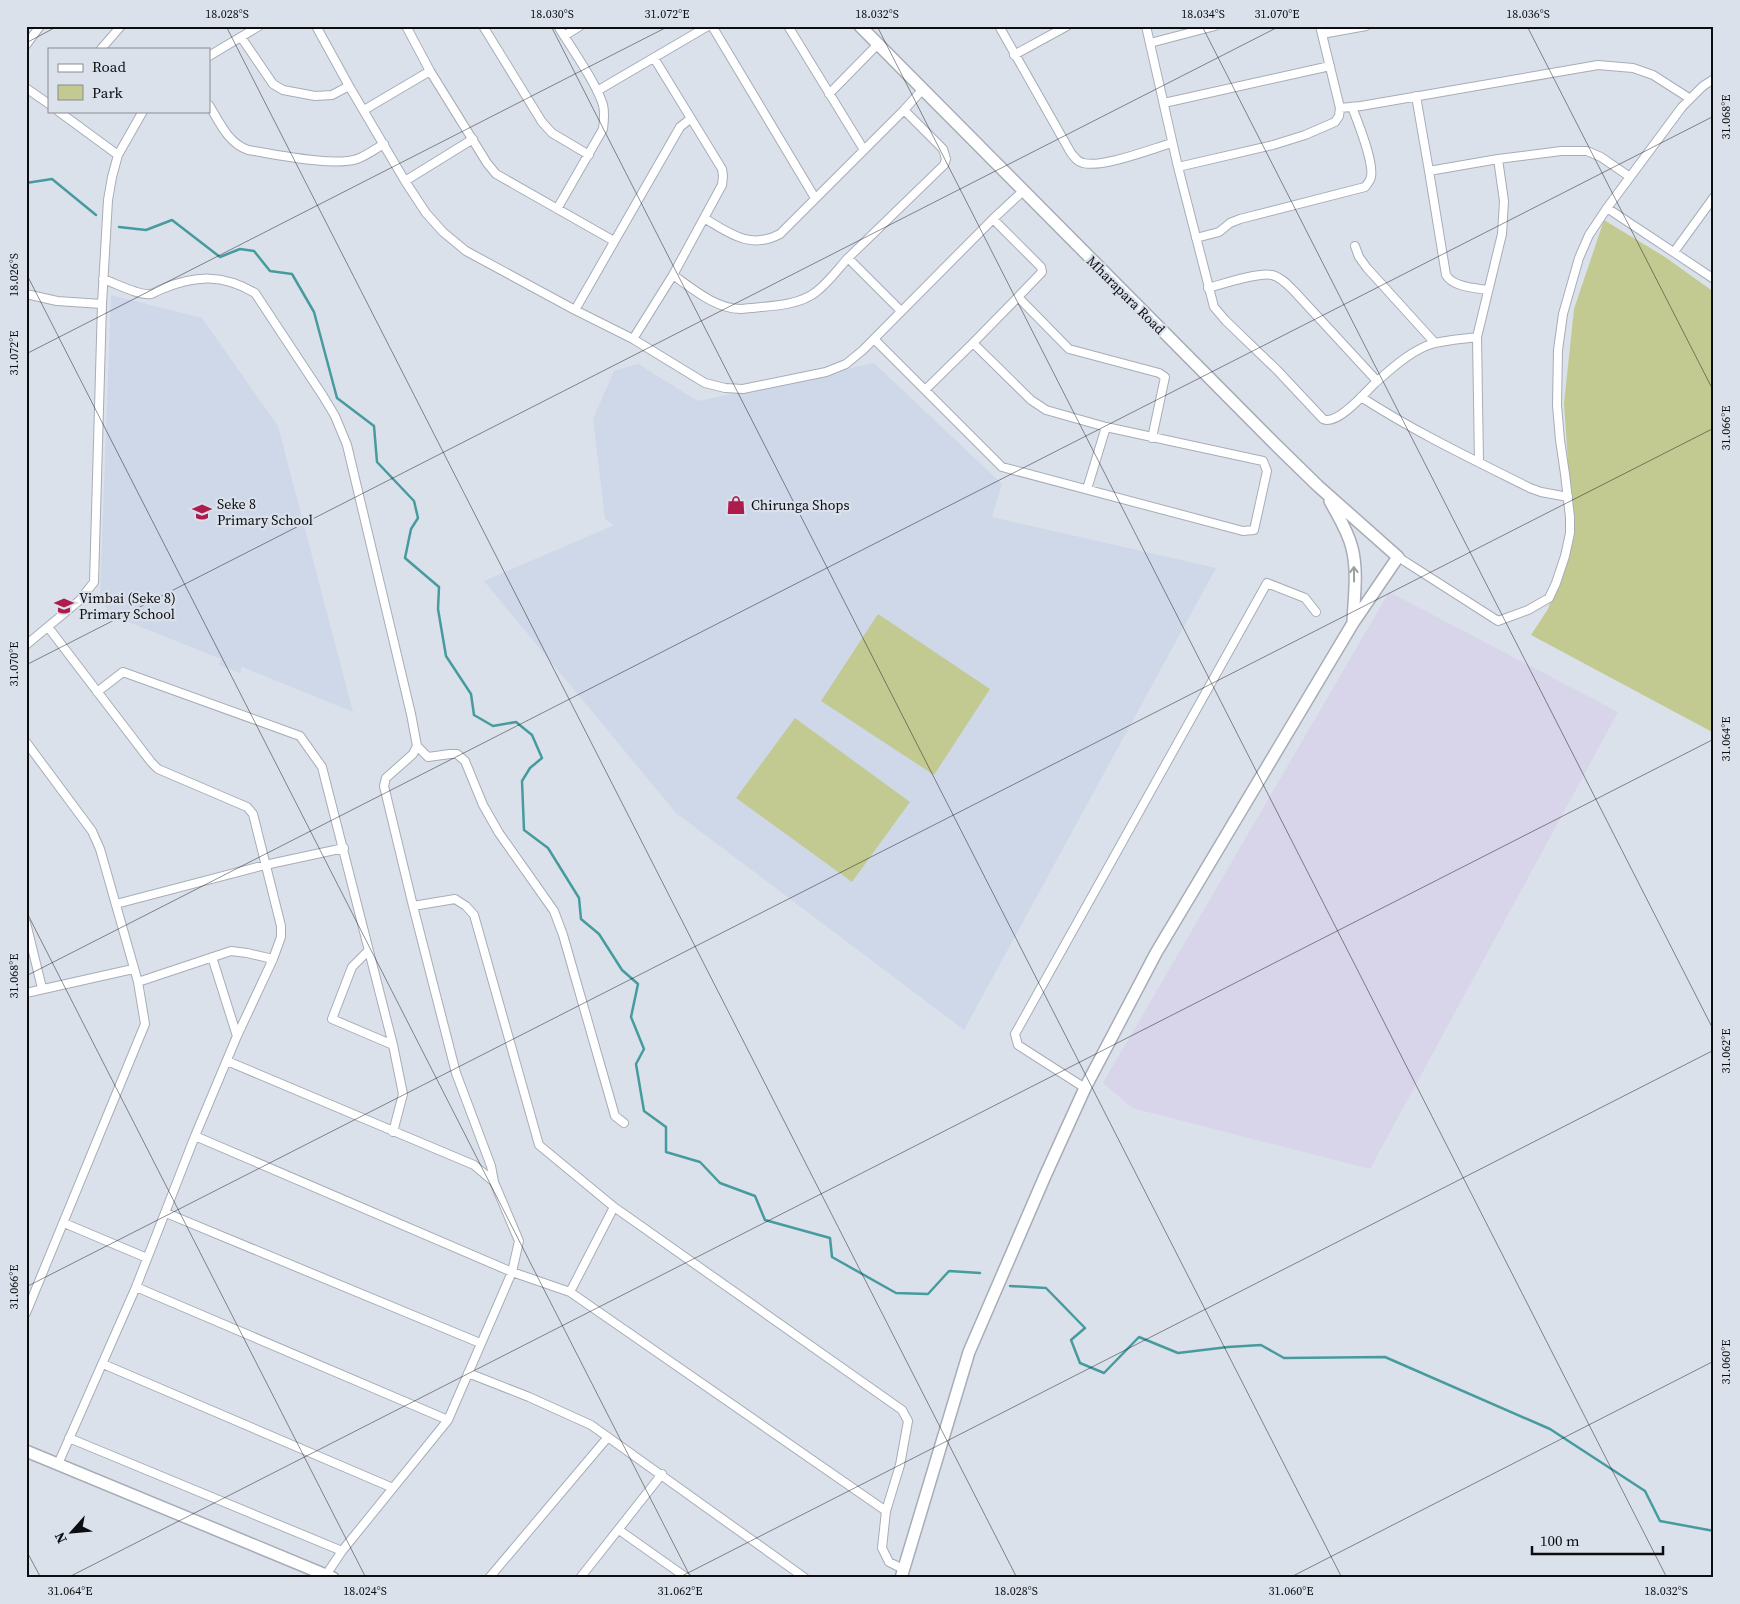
<svg xmlns="http://www.w3.org/2000/svg" width="1740" height="1604" font-family="'Source Serif 4',serif">
<rect width="100%" height="100%" fill="#dbe1eb"/>
<path fill="#ced8e9" d="M111 295 202 318 278 426 353 712 242 667 240 673 219 665 221 659 111 615 100 599Z
M874 363 1002 484 992 517 1216 568 964 1030 676 813 484 581 614 525 605 519 593 419 614 371 638 364 698 401Z"/>
<path fill="#d8d4e9" d="M1389 592 1618 712 1370 1169 1132 1108 1103 1083Z"/>
<path fill="#c3ca91" d="M1604 220 1665 257 1714 292V733L1531 635 1548 609 1573 538 1564 403 1574 309Z
M878 614 990 689 934 775 821 701Z
M795 718 910 802 852 882 736 798Z"/>
<g fill="none" stroke-linecap="round" stroke-linejoin="round">
<path stroke="#479b9e" stroke-width="2.5" d="M26 183 52 179 96 215
M119 227 146 230 172 220 220 257 240 249 254 251 270 271 292 274 314 312 337 398 374 426 377 462 414 501 418 518 411 529 405 558 439 587 438 609 446 656 471 694 474 715 493 726 516 722 532 735 542 758 530 768 522 781 524 830 548 848 579 898 581 919 599 934 622 970 638 984 631 1017 644 1049 636 1064 644 1111 666 1127V1152L700 1162 720 1183 755 1196 765 1220 830 1238 832 1257 896 1293 928 1294 949 1271 980 1273
M1010 1286 1046 1288 1085 1328 1071 1340 1080 1363 1104 1373 1139 1337 1178 1353 1228 1347 1261 1345 1284 1358 1385 1357 1550 1429 1645 1491 1660 1521 1714 1531"/>
<g stroke="#a7adb7" stroke-width="10">
<path id="street" d="M316 26 349 86 405 181 426 213 443 232 466 251 575 310 633 339 705 383 725 388 743 389 826 372 846 364 863 350 993 219 1023 191
M406 26 430 71 487 163 496 174 614 241
M483 26 542 122 552 133 589 155
M712 26 815 198
M788 26 864 150
M999 26 1071 153C1075 158 1078 162 1083 163 1103 168 1151 149 1172 143
M1146 26 1178 167 1214 307 1226 321 1277 370 1323 419C1337 426 1364 394 1374 384 1391 369 1412 349 1435 343 1448 340 1463 339 1477 337
M1322 34 1366 26
M564 36 580 26
M241 37 273 84 283 90 315 96 332 95 349 86
M1150 43 1215 26
M26 45 40 26
M101 49 121 26
M1014 55 1067 26
M209 56 259 26
M654 58 722 169 723 176 722 185 673 275
M26 88 49 104
M597 91 708 26
M829 94 878 44
M1416 96 1429 171 1498 159 1504 201 1502 234 1477 337 1479 462
M1164 103 1330 66
M209 105C220 123 228 143 248 150 274 154 334 167 357 159 366 156 375 149 384 144
M1340 108 1361 106 1598 65 1633 68 1653 75 1689 98
M364 110 430 71
M58 111 118 155
M1498 159 1561 151H1587L1601 157 1630 177
M1178 167 1273 145 1305 135 1335 122 1339 116 1340 108 1320 26
M1429 171 1446 275C1453 287 1475 288 1488 290
M405 181 473 139
M1607 208 1714 279
M557 209 603 129C604 121 605 113 603 105 596 82 571 48 558 26
M704 218C729 233 750 250 780 234L904 110 923 89
M993 219 1041 267 1042 272 1018 297
M1196 238 1219 232 1230 223 1240 219 1365 187C1367 184 1370 182 1371 177 1374 161 1358 123 1352 107
M1355 246 1359 257 1367 268 1435 343
M1674 252 1714 197
M848 258 944 165 946 159 943 149 904 110
M103 279C115 283 139 296 151 294 155 293 158 290 162 289 196 275 223 274 255 293L323 396 335 416 347 445 411 714 417 746 413 754 386 778 384 786 413 906 456 1073 491 1166 494 1182
M1208 288C1223 284 1258 272 1272 275 1281 277 1288 285 1294 291L1377 381
M26 294 57 301 102 304
M575 310 680 127 690 119
M633 339 673 275C693 289 716 309 741 309 765 306 797 307 816 292 829 282 838 269 848 258L901 311
M874 339 1002 467 1243 531 1254 530 1267 471 1263 461 1106 427 1046 410 1031 400 973 343 925 390
M973 343 1018 297 1069 349 1159 373 1165 377 1152 438
M1361 397C1415 432 1472 459 1530 488L1541 492 1568 497
M1087 489 1106 427
M1398 557 1498 621 1528 610 1549 598 1556 583 1565 556 1570 533V517L1565 474 1560 440 1557 405 1558 350 1563 314 1579 258 1589 235 1607 208 1682 107 1703 86 1714 79
M48 627 151 762 158 769 247 807 253 814 281 926V937L273 959 237 1036 195 1136 136 1287 58 1464
M26 645 80 600 94 582 102 304 108 200 112 177 118 155 143 111
M97 692 123 672 300 736 322 767 393 1045 403 1094 393 1132
M26 742 92 831 100 849 138 982 145 1024 26 1313
M417 746 428 757 450 754H457L465 761 483 805 499 833 554 911 563 935 615 1116 624 1123
M116 904 265 865 344 848
M413 906 455 899 466 906 474 915 539 1145 614 1207 902 1410 908 1421 900 1465 886 1511
M26 923 42 988
M368 951 352 967 332 1019 393 1045
M212 957 237 1036
M138 982 231 951 247 953 273 959
M26 993 133 969
M227 1061 474 1165 494 1182 519 1241 512 1272 448 1420 342 1551 326 1575
M1085 1088 1018 1045 1015 1034 1267 583 1305 598 1316 612
M195 1136 512 1272 570 1292 886 1511 882 1548 889 1562 903 1569
M166 1213 480 1343
M64 1223 147 1258
M136 1287 448 1420
M570 1292 614 1207
M103 1364 393 1488
M468 1373 529 1397 591 1425 805 1578
M69 1438 342 1551
M619 1530 687 1578
M489 1578 608 1437
M580 1578 662 1474"/>
</g>
<g stroke="#a7adb7" stroke-width="14">
<path id="secondary" d="M860 26 1276 445 1318 486 1398 557 1353 623 1156 953 1085 1088 1045 1176 969 1352 901 1578
M1330 501C1338 516 1348 531 1352 548 1358 571 1354 598 1353 622
M26 1451 333 1578"/>
</g>
<use href="#street" stroke="#fff" stroke-width="8"/>
<use href="#secondary" stroke="#fff" stroke-width="11"/>
</g>
<defs><path id="oneway-shaft" d="M-6 0H5M1.5-3L5.5 0L1.5 3" fill="none" stroke-width="1.6" stroke-linecap="round" stroke-linejoin="round" transform="scale(1.25)"/></defs>
<use stroke="#9d9e9f" href="#oneway-shaft" transform="translate(1354 574) rotate(-91)"/>
<path fill="none" stroke="#0b0d10" stroke-width="1" stroke-opacity="0.45" d="M226 26 1017 1578M551 26 1342 1578M877 26 1667 1578M1202 26 1714 1031M1527 26 1714 392M26 43 58 26M26 273 691 1578M26 354 669 26M26 665 1280 26M26 911 366 1578M26 976 1714 116M26 1287 1714 428M26 1550 41 1578M67 1578 1714 739M678 1578 1714 1050M1289 1578 1714 1361"/>
<defs>
<g id="shop-bare" transform="scale(1.5)"><path d="M-5-2.5h2.3a2.7 3.5 0 0 1 5.4 0H5L5.5 6h-11ZM-1.5-2.5h3a1.5 2.3 0 0 0-3 0Z" fill="#ae1c4e" stroke="#dbe1eb" stroke-width="2.5" paint-order="stroke"/></g>
<g id="school-bare" transform="scale(1.5)"><path d="M0-5L7-2L0 1L-7-2ZM-4 1L0 2.5L4 1V4Q0 6-4 4Z" fill="#ae1c4e" stroke="#dbe1eb" stroke-width="2.5" paint-order="stroke"/></g>
</defs>
<g fill-rule="evenodd">
<use href="#shop-bare" x="736" y="505"/>
<use href="#school-bare" x="202" y="512"/>
<use href="#school-bare" x="64" y="606"/>
</g>
<g text-anchor="middle" stroke-width="4.5" stroke-linejoin="round" paint-order="stroke">
<g font-size="14" fill="#0b0d10" stroke="#dbe1eb">
<text transform="translate(1126 295) rotate(45)" y="5">Mharapara Road</text>
</g>
<g font-size="14" fill="#0b0d10" stroke="#dbe1eb" text-anchor="start">
<text x="217" y="509">Seke 8<tspan x="217" dy="16">Primary School</tspan></text>
<text x="751" y="510">Chirunga Shops</text>
<text x="79" y="603">Vimbai (Seke 8)<tspan x="79" dy="16">Primary School</tspan></text>
</g>
</g>
<rect width="1740" height="1604" fill="none" stroke="#dbe1eb" stroke-width="55"/>
<rect x="48" y="48" width="162" height="65" fill="#dbe1eb" stroke="#888c93"/>
<rect x="58" y="64" width="25" height="8" fill="#ffffff" stroke="#888c93"/>
<text x="92" y="72" font-size="15" fill="#0b0d10">Road</text>
<rect x="58" y="85" width="25" height="15" fill="#c3ca91" stroke="#888c93"/>
<text x="92" y="98" font-size="15" fill="#0b0d10">Park</text>
<g transform="translate(72 1532) rotate(243)" stroke="#dbe1eb" stroke-width="4" paint-order="stroke">
<path d="M0-4L9 19L0 12L-9 19Z" fill="#0b0d10"/>
<text y="-8" font-size="14" font-weight="bold" text-anchor="middle" fill="#0b0d10">N</text>
</g>
<path d="M1532 1546v8h131v-8" fill="none" stroke="#0b0d10" stroke-width="2.5"/>
<text x="1540" y="1546" font-size="15" fill="#0b0d10" stroke="#dbe1eb" stroke-width="4" paint-order="stroke">100 m</text>
<rect x="28" y="28" width="1684" height="1548" fill="none" stroke="#0b0d10" stroke-width="2"/>
<g font-size="12" text-anchor="middle" fill="#0b0d10">
<text x="227" y="18">18.028°S</text>
<text x="552" y="18">18.030°S</text>
<text x="667" y="18">31.072°E</text>
<text x="877" y="18">18.032°S</text>
<text x="1203" y="18">18.034°S</text>
<text x="1277" y="18">31.070°E</text>
<text x="1528" y="18">18.036°S</text>
<text transform="translate(1726 117) rotate(-90)" y="4">31.068°E</text>
<text transform="translate(14 275) rotate(-90)" y="4">18.026°S</text>
<text transform="translate(14 353) rotate(-90)" y="4">31.072°E</text>
<text transform="translate(1726 428) rotate(-90)" y="4">31.066°E</text>
<text transform="translate(14 664) rotate(-90)" y="4">31.070°E</text>
<text transform="translate(1726 739) rotate(-90)" y="4">31.064°E</text>
<text transform="translate(14 976) rotate(-90)" y="4">31.068°E</text>
<text transform="translate(1726 1051) rotate(-90)" y="4">31.062°E</text>
<text transform="translate(14 1287) rotate(-90)" y="4">31.066°E</text>
<text transform="translate(1726 1362) rotate(-90)" y="4">31.060°E</text>
<text x="70" y="1595">31.064°E</text>
<text x="365" y="1595">18.024°S</text>
<text x="680" y="1595">31.062°E</text>
<text x="1016" y="1595">18.028°S</text>
<text x="1291" y="1595">31.060°E</text>
<text x="1666" y="1595">18.032°S</text>
</g>
</svg>
